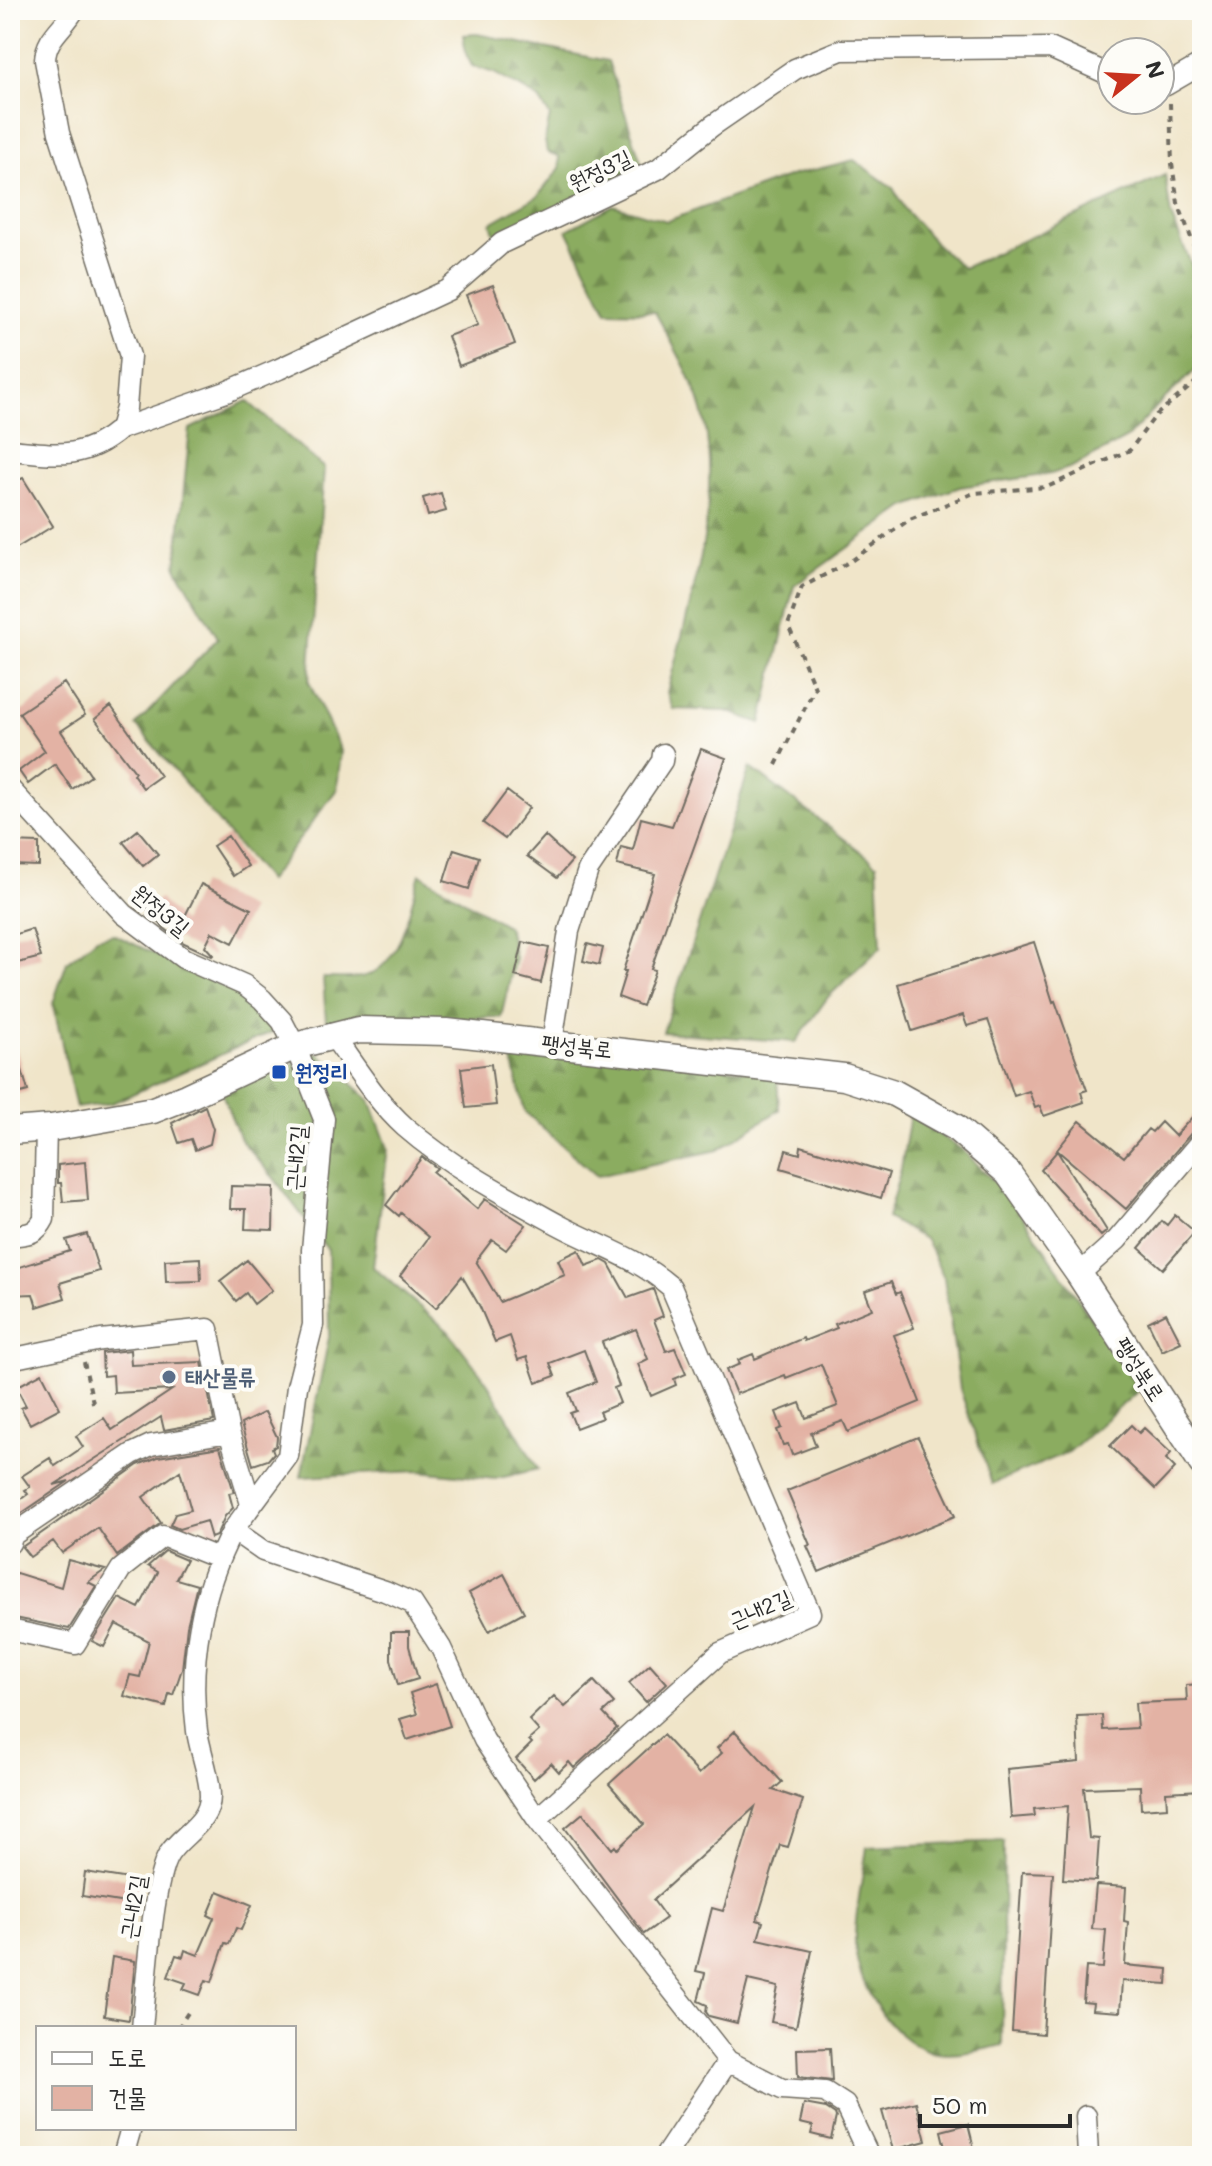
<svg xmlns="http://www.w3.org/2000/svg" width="1212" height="2166" font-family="Mali,'Poor Story',sans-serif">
<defs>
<pattern id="forest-firs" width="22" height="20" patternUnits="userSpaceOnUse" patternTransform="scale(2)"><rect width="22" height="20" fill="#8bac60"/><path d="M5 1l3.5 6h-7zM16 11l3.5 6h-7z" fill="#728c4f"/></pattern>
</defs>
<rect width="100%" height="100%" fill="#fdfcf7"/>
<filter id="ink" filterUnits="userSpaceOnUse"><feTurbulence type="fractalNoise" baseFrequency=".0125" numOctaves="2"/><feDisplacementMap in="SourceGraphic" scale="16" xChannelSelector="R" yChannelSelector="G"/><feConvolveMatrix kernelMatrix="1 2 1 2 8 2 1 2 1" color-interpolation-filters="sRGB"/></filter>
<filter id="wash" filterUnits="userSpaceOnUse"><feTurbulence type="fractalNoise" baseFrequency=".006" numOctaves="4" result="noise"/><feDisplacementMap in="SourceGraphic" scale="32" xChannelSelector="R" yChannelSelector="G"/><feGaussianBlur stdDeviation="1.8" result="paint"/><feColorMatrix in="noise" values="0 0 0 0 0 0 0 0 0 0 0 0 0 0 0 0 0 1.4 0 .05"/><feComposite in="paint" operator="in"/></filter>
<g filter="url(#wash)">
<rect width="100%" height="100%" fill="#f0e5c9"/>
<path fill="url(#forest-firs)" stroke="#5b6c46" stroke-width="2" d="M477 34 608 61 642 165 496 239 491 223 538 196 560 168 559 156 547 152 545 140 550 116 538 98 494 73 472 66 466 54 463 35Z
M854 160 893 188 905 210 938 246 963 268 1165 175 1171 216 1202 290V364L1160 403 1127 438 1101 452 1072 467 1051 474 960 487 905 507 794 586 761 723 726 711 673 709 667 693C689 605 721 515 705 423 698 385 673 345 655 312L607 311 567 230 613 205 667 221 793 175Z
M247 401 324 468 309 682 341 751 337 789 268 881 136 725 218 638 176 567 190 429Z
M750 767 877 864 881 947 828 997 796 1042 663 1032Z
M420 874 508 927 515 958 501 1017 326 1021 323 978C335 978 349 979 361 977 402 969 409 908 420 874Z
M113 934 256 1002 272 1032 112 1103 76 1108 53 1003 67 962 97 938Z
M508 1044 777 1074 779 1110 718 1150 597 1176 525 1112Z
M318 1053 370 1100 388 1148 373 1267 448 1331 487 1382 538 1469 495 1479 419 1471 301 1477 329 1337 328 1250 273 1177 240 1139 222 1093Z
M910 1116 964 1151 1011 1199 1139 1390 1069 1452 992 1484 960 1389 944 1278 926 1240 887 1218 901 1169Z
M1004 1841 1002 2045C983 2050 949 2058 929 2051 888 2036 855 1983 855 1939 855 1909 863 1877 867 1847Z"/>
<g id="blocks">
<path fill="#e3b2a4" d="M493 285 515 344 459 366 448 336 478 325 466 295Z
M23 478 53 526 10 552V484Z
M441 493 446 511 428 516 423 498Z
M64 683 85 715 61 731 91 776 72 789 55 764 28 784 19 771 45 751 19 713Z
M111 706 160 776 143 788 133 774 135 772 95 719Z
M701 749 726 758 668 919 651 969 655 970 642 1006 618 997 626 971H623L655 874 617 865 621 847 633 850 641 818 672 826Z
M507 791 529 808 505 839 483 823Z
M138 830 158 854 143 866 123 842Z
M228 836 248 866 233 876 213 846Z
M545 836 572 861 557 878 527 856Z
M10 842 39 843V866L10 865Z
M454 849 479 857 469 889 444 881Z
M201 884 251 909 233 943 212 932 205 946 213 955 212 956 184 943 164 928 147 909 159 898 182 922Z
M32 929 41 957 14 964 10 950V936Z
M523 942 549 948 541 983 515 976Z
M1034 942 1053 1002 1055 1001 1087 1090 1081 1092 1084 1102 1044 1116 1040 1106 1035 1108 1029 1091 1014 1096 988 1020 967 1026 963 1015 912 1031 898 984Z
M587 944 603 948 599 965 583 961Z
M15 1045 28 1091 10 1096V1046Z
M491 1064 496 1105 466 1108 461 1068Z
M205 1106 213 1129 210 1144 195 1150 191 1139 179 1143 172 1123Z
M1202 1106V1127L1192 1132 1126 1209 1057 1150 1080 1121 1124 1157 1148 1129 1152 1132 1161 1122 1175 1136Z
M801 1146 889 1173 881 1198 781 1168 786 1150 800 1154Z
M1057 1151 1107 1231 1101 1236 1041 1170Z
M422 1157 437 1168 433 1172 477 1209 485 1199 526 1225 506 1250 492 1240 476 1261 500 1302 565 1275 558 1260 579 1250 586 1266 602 1260 609 1264 628 1298 653 1289 663 1316 654 1320 666 1351 675 1348 686 1374 674 1379 676 1385 651 1396 638 1364 648 1359 636 1329 602 1342 619 1386 614 1388 620 1403 599 1412 602 1418 576 1428 570 1413 576 1411 569 1393 596 1382 584 1350 550 1363 555 1376 536 1383 527 1357 518 1360 510 1336 495 1342 480 1307 462 1276 436 1308 400 1276 429 1237 401 1213 399 1216 386 1205Z
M85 1162 88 1200 63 1202 61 1183H58V1165Z
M231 1186 274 1187 273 1230 245 1229 246 1209H230Z
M1175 1215 1195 1232 1163 1269 1139 1248 1162 1221 1167 1225Z
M87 1234 99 1271 60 1283 65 1298 37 1307 33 1294 10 1295V1270L70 1251 66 1240Z
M200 1258 201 1281 166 1282 165 1260Z
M247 1260 272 1290 254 1304 246 1293 236 1301 220 1281Z
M891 1282 896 1294 900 1292 914 1328 894 1335 920 1402 848 1432 843 1421 811 1433 816 1446 792 1455 788 1444 783 1445 777 1430 782 1428 776 1412 800 1403 806 1418 838 1406 821 1364 786 1378 785 1375 736 1394 726 1370 740 1364 738 1360 753 1354 755 1359 803 1338 804 1341 837 1328 835 1324 872 1309 865 1291Z
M1166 1313 1181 1342 1162 1351 1148 1322Z
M130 1350 131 1365 202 1362 214 1421 164 1430 161 1417 54 1485 69 1481 10 1521V1507L28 1494 25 1490 30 1487 22 1476 50 1458 55 1466 83 1447 76 1436 104 1418 112 1430 172 1390 114 1393 113 1375 103 1376 102 1353Z
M42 1373 60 1408 30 1424 21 1408 26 1406 16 1387Z
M265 1412 277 1437 276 1446 272 1448 274 1453 268 1460 253 1465 241 1424Z
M1131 1425 1139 1433 1144 1428 1171 1453 1166 1459 1175 1468 1155 1489 1110 1446Z
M918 1437 955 1516 819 1572 807 1546 810 1545 787 1491Z
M220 1447 234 1492 229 1493 233 1508 225 1516 216 1536 211 1538 206 1521 179 1529 170 1525 175 1514 191 1510 180 1471 143 1497 161 1523 117 1556 98 1528 62 1553 53 1541 30 1557 22 1547 138 1465 158 1457Z
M165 1551 186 1560 176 1579 197 1585 187 1626 182 1669 173 1695 169 1694 166 1707 124 1696 130 1675 140 1677 149 1641 116 1624 104 1647 92 1641 119 1598 139 1608 158 1572 148 1566Z
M68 1560 105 1570 88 1582 96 1586 69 1629 10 1617V1571L61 1587Z
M504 1574 524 1612 489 1631 469 1593Z
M391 1632H409V1646L418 1679 398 1685 391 1659Z
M650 1664 667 1683 646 1702 629 1683Z
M594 1681 614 1703 603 1713 617 1728 574 1768 569 1762 559 1772 551 1763 534 1779 516 1759 532 1743 529 1740 539 1731 529 1720 554 1696 565 1707Z
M436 1684 450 1726 407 1740 400 1719 417 1714 410 1693Z
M1202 1684V1790L1166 1792 1167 1807 1141 1809 1140 1786 1084 1788 1089 1838 1099 1839 1096 1881 1063 1879 1068 1806 1034 1809 1035 1816 1011 1818 1007 1769 1079 1762 1077 1716 1102 1715 1103 1730 1137 1728 1135 1703 1187 1701 1186 1685Z
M735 1731 782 1782 773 1790 803 1800 788 1847 780 1845 757 1920 763 1922 758 1939 812 1951 796 2027 771 2022 778 1987 748 1980 737 2023 709 2016 706 2012 707 2005 698 2001 705 1973 696 1971 712 1908 723 1911 755 1807 653 1900 666 1918 644 1934 565 1828 583 1813 612 1849 615 1846 617 1849 644 1824 609 1784 663 1735 699 1774 722 1753 717 1748Z
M85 1872 142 1881 138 1905 82 1896Z
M1022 1872 1053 1873 1043 2034 1012 2031Z
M1096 1885 1126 1887 1124 1921 1128 1922 1125 1965 1168 1969 1167 1984 1122 1981 1120 2012 1092 2010 1093 2003 1083 2002 1086 1967 1103 1968 1106 1930 1092 1929Z
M218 1891 252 1905 241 1930 236 1928 229 1944 225 1943 212 1982 206 1980 200 1995 183 1989 186 1983 168 1977 176 1955 183 1957 185 1950 198 1955 214 1918 208 1915Z
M112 1957 135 1961 129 2020 104 2016Z
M830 2048 832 2081 798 2077 797 2049Z
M916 2102 926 2141 893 2150 882 2111Z
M804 2104 826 2108 835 2114 836 2117 831 2139 811 2134 813 2126 800 2123Z
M968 2124 976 2156H947L941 2131Z"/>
</g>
</g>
<g filter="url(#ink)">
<use href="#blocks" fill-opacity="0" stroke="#706c62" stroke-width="2"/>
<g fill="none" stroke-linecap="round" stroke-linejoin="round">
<g stroke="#706c62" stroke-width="23">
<path id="minor" d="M74 10C64 28 46 37 45 60L59 133 130 356 126 408 120 429
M1160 84 1166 85 1202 64
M10 450C54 454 83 461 120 429L226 392 279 369 448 290 502 243 658 169 712 126 795 69 841 50 1050 48 1112 76
M10 789 124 914 183 958 244 985 262 999 282 1021 295 1046 324 1119 312 1250 313 1325 297 1387 288 1456 233 1530 263 1551 385 1591 412 1603 441 1648 484 1740 537 1819 728 2061 782 2089 825 2092 845 2105 869 2156
M333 1036C355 1066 377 1102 405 1127 451 1167 506 1196 559 1225 600 1247 635 1256 671 1287L810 1613 720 1653 537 1819
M552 1043 569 931 588 870 662 761 663 754
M10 1236C27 1234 36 1235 44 1219L46 1128
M1079 1274 1117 1240 1202 1140
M10 1359 101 1340 208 1329 229 1432 251 1504
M10 1543 13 1535 132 1454 151 1445 229 1432
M10 1630 75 1644 121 1569 163 1536 218 1558
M142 2028C146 1991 152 1880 169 1854 182 1834 210 1823 210 1796 210 1775 200 1752 197 1731 188 1663 201 1590 233 1530
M1086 2116 1088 2156
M123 2156 131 2128
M665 2156 728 2061"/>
</g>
<g stroke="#706c62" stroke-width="29">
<path id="tertiary" d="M10 1131 51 1128 153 1110 186 1097 295 1046 358 1030 447 1032 844 1077 894 1093 955 1127 1008 1173 1079 1274 1202 1463"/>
</g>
<path stroke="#706c62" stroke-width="4" stroke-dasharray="6 6" stroke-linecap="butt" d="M1170 103 1172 164 1178 203 1202 267
M776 765 815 688 788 625 802 587 851 561 910 519 974 493 1047 487 1130 450 1156 415 1202 377
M84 1362 94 1407
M178 2028 191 2008"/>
<use href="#minor" stroke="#fff" stroke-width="20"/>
<use href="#tertiary" stroke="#fff" stroke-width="26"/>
</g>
</g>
<rect fill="#1a4fb4" stroke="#fdfcf7" stroke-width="3" x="271" y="1064" width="16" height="16" rx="4"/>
<circle fill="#5c6f8a" stroke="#fdfcf7" stroke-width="3" cx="169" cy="1377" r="8"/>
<g text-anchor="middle" stroke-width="8" stroke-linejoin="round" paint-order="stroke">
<g font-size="22" fill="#2b2b2b" stroke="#fdfcf7">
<text transform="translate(600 170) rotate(-26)" y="8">원정3길</text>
<text transform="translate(161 910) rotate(39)" y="8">원정3길</text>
<text transform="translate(577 1046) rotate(6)" y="8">팽성북로</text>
<text transform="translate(296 1158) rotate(-86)" y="8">근내2길</text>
<text transform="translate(1140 1369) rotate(57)" y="8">팽성북로</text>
<text transform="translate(760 1609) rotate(-24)" y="8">근내2길</text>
<text transform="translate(133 1907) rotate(-81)" y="8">근내2길</text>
</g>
<g font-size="22" font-weight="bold" fill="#164399" stroke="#fdfcf7" text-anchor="start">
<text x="295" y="1080">원정리</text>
</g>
<g font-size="22" font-weight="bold" fill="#4e5e75" stroke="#fdfcf7" text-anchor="start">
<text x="185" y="1385">태산물류</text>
</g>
</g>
<rect width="1212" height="2166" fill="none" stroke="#fdfcf7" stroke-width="40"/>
<rect x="36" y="2026" width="260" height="104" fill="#fdfcf7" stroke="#a9a8a5" stroke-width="2"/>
<rect x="52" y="2052" width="40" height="12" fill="#ffffff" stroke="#a9a8a5" stroke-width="2"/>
<text x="108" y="2066" font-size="24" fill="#2b2b2b">도로</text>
<rect x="52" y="2086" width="40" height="24" fill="#e3b2a4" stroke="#a9a8a5" stroke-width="2"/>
<text x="108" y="2106" font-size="24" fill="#2b2b2b">건물</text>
<g transform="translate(1136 76) rotate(72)"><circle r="38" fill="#fdfcf7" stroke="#a9a8a5" stroke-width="2"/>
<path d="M0-6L14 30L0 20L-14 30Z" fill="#c8321e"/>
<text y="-12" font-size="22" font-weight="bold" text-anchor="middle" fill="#2b2b2b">N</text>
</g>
<path d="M920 2114v12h150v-12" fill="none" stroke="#2b2b2b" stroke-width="4"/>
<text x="932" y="2114" font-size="24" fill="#2b2b2b" stroke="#fdfcf7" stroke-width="6" paint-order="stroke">50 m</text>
</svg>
